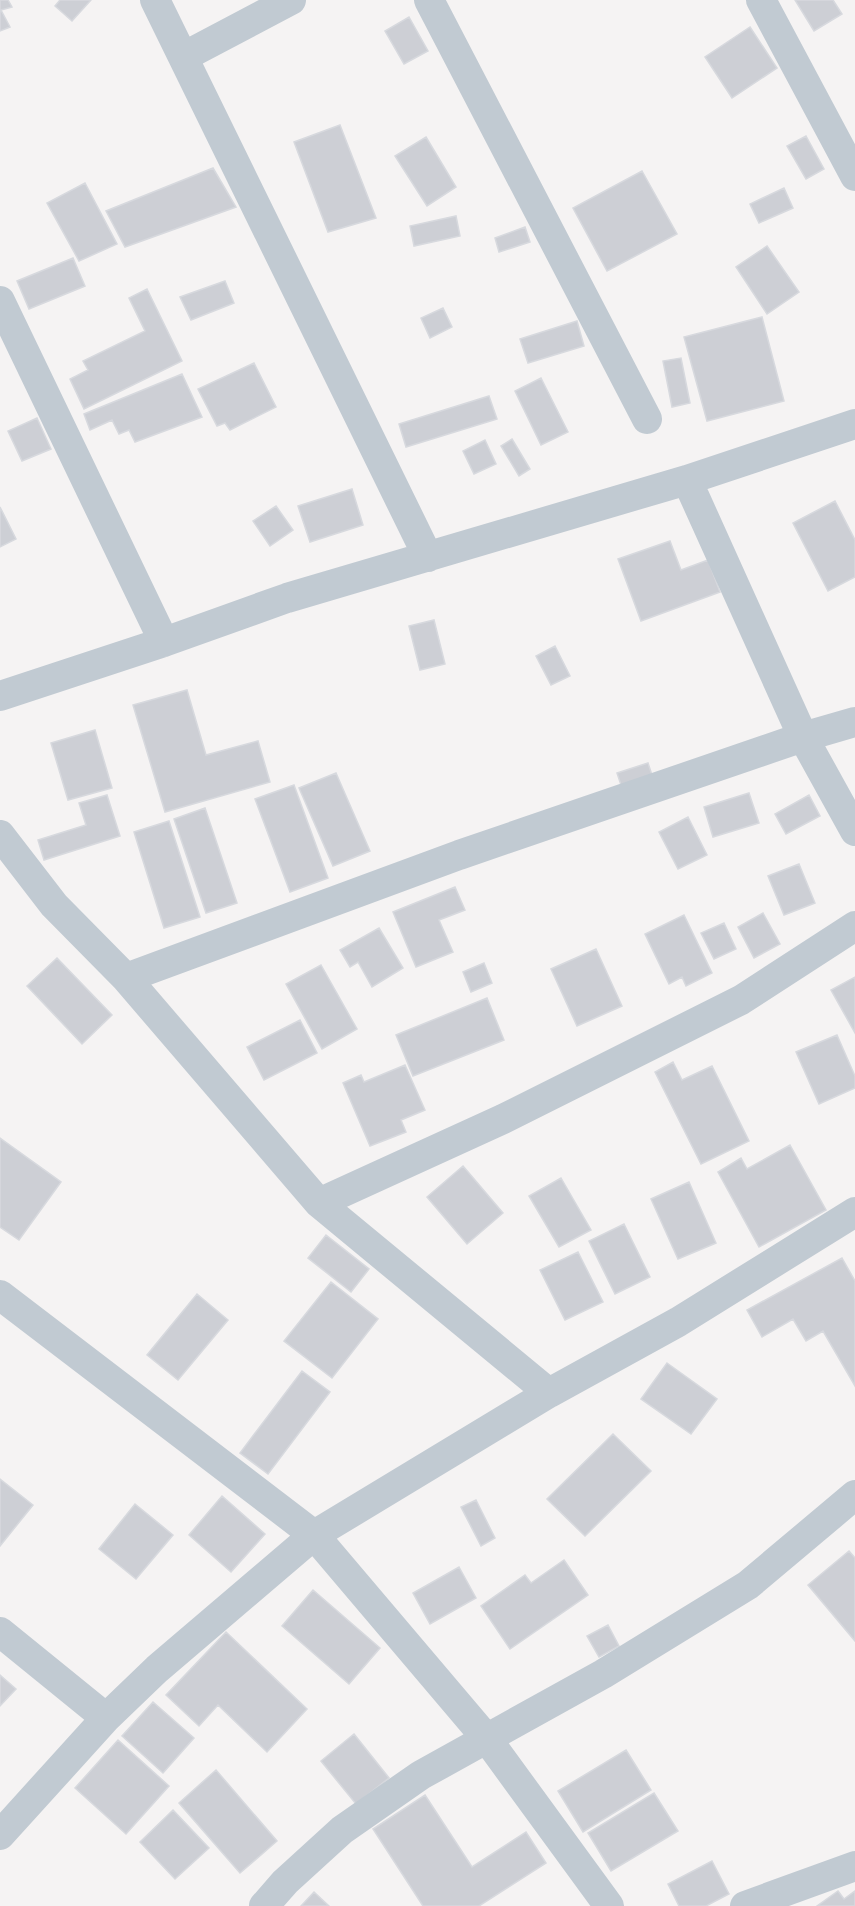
<svg xmlns="http://www.w3.org/2000/svg" width="855" height="1906" font-family="'DejaVu Sans',sans-serif">
<rect width="100%" height="100%" fill="#f5f3f3"/>
<path fill="#cdcfd5" stroke="#d7d9de" stroke-width="1.5" d="M0 0H8L12 7 1 10 10 27 0 31Z
M60 0H91L72 21 55 6Z
M795 0H833L842 14 814 31Z
M409 17 428 51 404 64 385 31Z
M750 27 777 68 732 98 705 57Z
M340 125 376 218 328 232 294 142Z
M806 136 824 169 806 179 787 146Z
M426 137 456 187 427 206 395 156Z
M213 168 236 207 125 247 106 211Z
M642 171 677 234 607 271 573 208Z
M85 183 117 244 79 261 47 203Z
M784 188 793 208 759 223 750 204Z
M456 216 460 236 414 246 410 226Z
M525 227 530 242 499 252 495 238Z
M767 246 799 292 767 314 736 267Z
M73 258 85 286 29 309 17 281Z
M225 281 234 303 191 320 180 297Z
M147 289 182 361 84 409 70 379 88 370 83 361 145 331 129 298Z
M443 308 452 327 430 338 421 318Z
M762 317 784 401 707 421 684 337Z
M577 321 584 346 528 363 520 339Z
M681 358 690 403 672 407 663 361Z
M254 363 276 407 230 430 225 423 217 426 198 389Z
M182 374 202 417 135 442 129 430 119 434 112 420 90 430 84 414Z
M541 378 568 432 541 445 515 391Z
M489 396 497 419 406 447 399 424Z
M37 418 51 449 22 461 8 431Z
M512 439 530 469 519 476 501 446Z
M485 440 496 464 474 474 463 451Z
M352 489 363 525 310 542 298 506Z
M835 501 855 540V577L828 591 793 523Z
M276 506 293 530 270 546 253 521Z
M0 507 16 539 0 547Z
M670 541 681 570 708 560 720 592 641 621 618 559Z
M434 620 445 664 420 670 409 626Z
M555 646 570 676 551 685 536 656Z
M187 690 206 755 258 741 270 782 165 812 133 705Z
M95 730 112 788 68 800 51 743Z
M648 763 653 778 622 788 617 773Z
M336 773 370 851 333 866 299 788Z
M294 785 328 878 290 892 255 799Z
M749 793 759 823 713 837 704 807Z
M107 795 120 836 44 860 38 840 86 825 79 803Z
M809 795 820 816 786 834 775 814Z
M205 808 237 903 206 913 174 819Z
M688 817 707 855 678 869 659 832Z
M169 821 200 917 164 928 134 832Z
M799 864 815 903 784 915 768 876Z
M455 887 465 910 439 920 453 952 416 967 393 912Z
M763 913 780 944 754 958 738 927Z
M684 915 712 973 686 986 682 977 669 984 645 934Z
M724 923 736 949 714 959 701 933Z
M379 928 403 968 372 987 358 962 350 967 340 950Z
M596 949 622 1006 577 1026 551 969Z
M57 958 112 1015 82 1044 27 986Z
M484 963 492 983 471 992 463 972Z
M321 965 357 1029 322 1049 286 984Z
M855 977V1033L831 990Z
M487 998 504 1040 413 1076 396 1035Z
M300 1020 317 1053 264 1080 247 1047Z
M837 1035 855 1076V1088L819 1104 796 1052Z
M673 1062 682 1080 712 1066 749 1141 701 1164 655 1072Z
M405 1065 425 1110 401 1120 406 1132 370 1146 343 1083 361 1075 364 1082Z
M0 1138 61 1182 19 1240 0 1227Z
M790 1145 826 1210 759 1247 718 1172 741 1158 747 1169Z
M463 1166 503 1213 467 1244 427 1197Z
M561 1178 591 1230 559 1247 529 1196Z
M689 1182 716 1243 678 1259 651 1199Z
M624 1224 650 1277 615 1294 589 1241Z
M326 1235 369 1269 351 1292 308 1258Z
M578 1252 603 1302 565 1320 540 1270Z
M842 1258 855 1281V1386L823 1331 806 1341 793 1319 762 1337 747 1310Z
M331 1282 378 1319 332 1378 284 1341Z
M197 1294 228 1320 178 1380 147 1355Z
M667 1363 717 1399 691 1434 641 1399Z
M302 1371 330 1392 268 1474 240 1453Z
M613 1434 651 1471 585 1536 547 1499Z
M0 1479 33 1505 0 1546Z
M222 1496 265 1534 231 1572 189 1535Z
M476 1500 495 1538 481 1546 461 1507Z
M135 1504 173 1535 136 1579 99 1549Z
M849 1551 855 1558V1641L808 1585Z
M564 1560 588 1595 510 1649 481 1606 525 1575 531 1583Z
M459 1567 476 1598 430 1624 413 1593Z
M313 1590 380 1648 349 1684 282 1626Z
M608 1625 619 1646 599 1657 587 1636Z
M226 1632 307 1709 267 1752 218 1705 199 1726 166 1695Z
M0 1675 16 1689 0 1706Z
M153 1702 194 1738 163 1773 122 1736Z
M354 1734 389 1778 356 1804 321 1761Z
M118 1740 169 1786 126 1834 75 1788Z
M626 1750 651 1790 583 1832 558 1791Z
M216 1770 277 1841 240 1873 179 1803Z
M654 1793 678 1831 611 1871 588 1833Z
M425 1795 472 1867 526 1832 546 1863 479 1906H423L373 1829Z
M173 1810 209 1848 175 1879 140 1842Z
M712 1861 729 1894 706 1906H679L668 1884Z
M838 1891 844 1899 855 1891V1906H817Z
M314 1892 329 1906H301Z"/>
<g fill="none" stroke-linecap="round" stroke-linejoin="round">
<path stroke="#c1cad2" stroke-width="30" d="M155 0 428 557
M429 0 647 419
M761 0 855 176
M183 57 291 0
M0 301 164 642
M687 480 803 737 855 831
M0 696 164 642 287 598 687 480 855 424
M0 835 54 905 126 978 319 1203 549 1393
M126 978 459 855 803 737 855 722
M319 1203 503 1119 741 1000 855 926
M0 1295 314 1535 487 1739 609 1906
M0 1632 106 1718
M0 1835 106 1718 157 1669 314 1535 549 1393 678 1322 855 1212
M264 1906 285 1882 342 1830 421 1775 603 1674 748 1585 855 1495
M745 1906 855 1866"/>
</g>
</svg>
